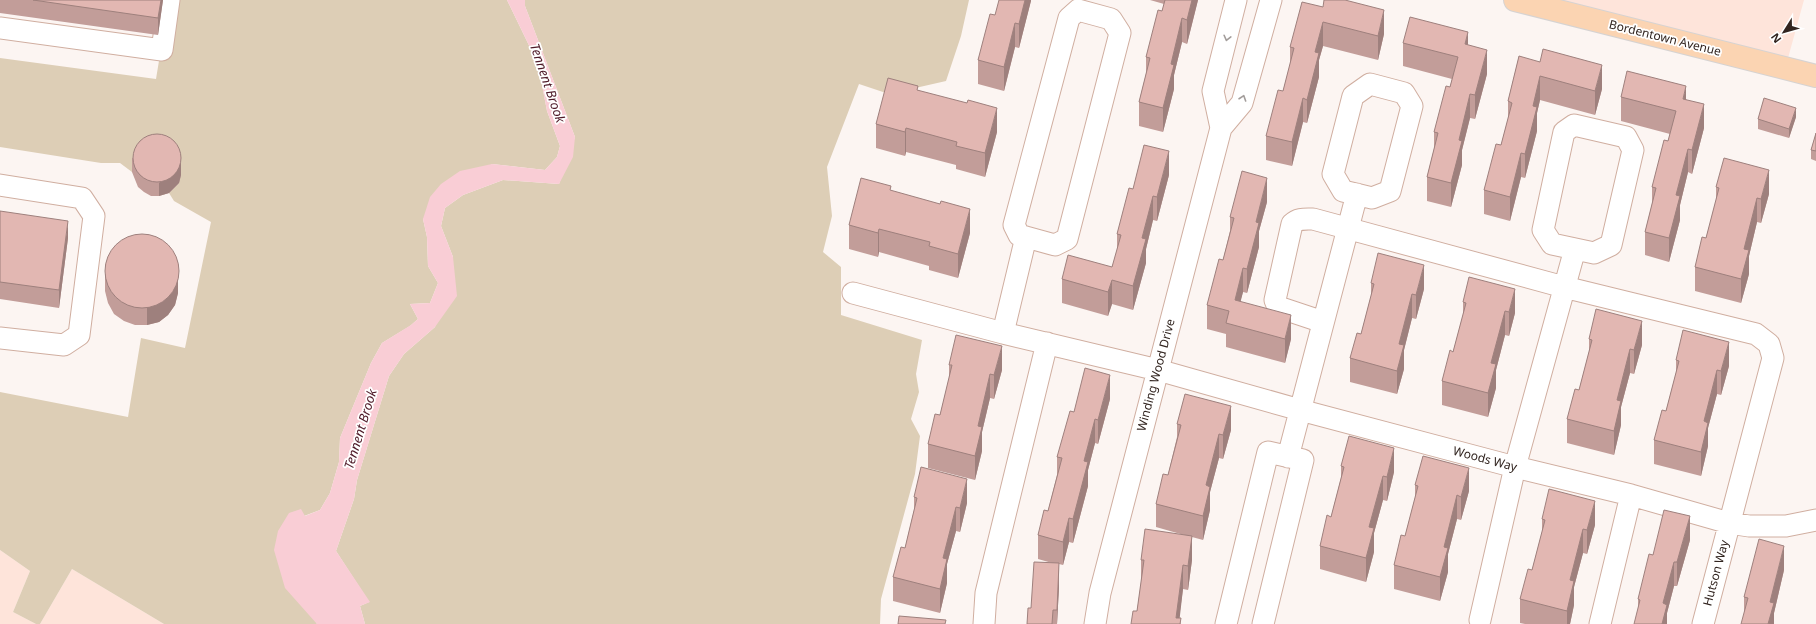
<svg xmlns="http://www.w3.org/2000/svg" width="1816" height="624" font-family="'Noto Sans',sans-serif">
<rect width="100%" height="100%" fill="#fcf5f2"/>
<path fill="#fee4da" d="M1515 0H1804L1785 69Z
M0 550 30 571 13 612 36 624H0Z
M72 569 164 624H40Z"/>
<path fill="#ddceb6" d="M169 0H507L538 64 547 111 560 146 557 157 545 170 492 164 423 219 427 237 428 266 438 283 430 303 410 304 418 319 410 326 382 343 371 363 340 438 339 462 330 493 320 510 304 516 315 620 317 624H164L72 569 40 624H36L13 612 30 571 0 550V392L128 417 141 338 185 348 211 222 174 201 169 193 179 183 132 172 120 163H101L0 147V58L156 79Z
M525 0H969L961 36 946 81 889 94 859 84 827 167 832 216 823 252 841 267V315L922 340 916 374 919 392 911 419 920 436 915 474 881 599 880 624H365L360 606 369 602 336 551 354 499 357 480 389 376 404 354 435 327 453 257 441 226 445 208 463 195 503 180 559 184 575 137 525 6Z"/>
<path fill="#f9cdd5" d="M507 0H525V6L575 137 573 157 559 184 503 180 463 195 445 208 441 226 453 257 457 296 435 327 404 354 389 376 357 480 354 499 336 551 370 602 360 606 365 624H317L285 588 274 550 278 531 289 513 301 509 305 516 320 510 330 493 339 462 340 438 371 363 382 343 411 325 418 319 410 304 430 303 438 283 428 266 427 237 423 219 430 197 441 184 460 171 492 164 545 170 557 157 560 146 547 111 538 64Z"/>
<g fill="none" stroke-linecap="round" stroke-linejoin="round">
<g stroke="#d0aea0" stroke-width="23">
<path id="minor" d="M1236 0 1213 91 1221 128 1242 103 1271 0
M0 28 162 50 169 0
M1370 84 1404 93 1412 106 1390 191 1372 198 1343 191 1333 174 1353 96Z
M1574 125 1626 137 1633 150 1611 245 1594 253 1552 244 1543 230 1564 132Z
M0 185 82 198 94 216 79 335 64 345 0 338
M853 293 1003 333 1158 370 1300 410 1515 467 1631 495 1729 523 1749 526H1786L1816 520
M1323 322 1281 308 1277 305 1275 300 1292 224C1298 218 1305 219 1313 219L1564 287 1756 334 1769 344 1773 358 1703 624
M1003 333 1026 237 1019 235 1014 225 1069 18 1078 10 1111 19 1120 33 1067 239 1055 245 1026 237
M1288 457 1357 194
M1480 620 1515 467 1575 249
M984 624 986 593 1047 343
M1095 624 1100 593 1221 128
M1226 624 1268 452 1303 460 1263 624
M1600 624 1631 495"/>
</g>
<g stroke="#d6d3d2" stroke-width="24">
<path id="major" d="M1515 0 1816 76"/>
</g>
<use href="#minor" stroke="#fff" stroke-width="21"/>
<use href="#major" stroke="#fbd4b2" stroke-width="22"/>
</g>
<path fill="#c29d99" d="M0 0H163L158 35 0 13Z
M1031 0 1019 48 1015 47 1004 91 978 84V60L995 15Z
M1150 0H1198L1187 44 1182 42 1174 75V89L1163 132 1139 126V102L1146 74V57L1162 11 1164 4Z
M1323 7 1384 34 1378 60 1323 46 1319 60V77L1307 123 1303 122 1292 166 1266 160V136L1283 91 1290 65V47Z
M1403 43 1468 45 1487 74 1475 119 1470 118 1462 150V165L1451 207 1427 201V177L1434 149V132L1450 87 1452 79 1403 66Z
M1519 56 1602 89 1595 115 1540 100 1537 113V131L1525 178 1521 177 1510 221 1484 214V190L1501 145 1508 119V101Z
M918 90 997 132 985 177 956 169V165L906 152 905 156 876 148V124Z
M1621 97 1686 99 1704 128 1692 174 1688 172 1680 205V220L1669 262 1645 255V232L1652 204V187L1668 141 1670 134 1621 121Z
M1796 117 1789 138 1758 129V119Z
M1816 133V161L1811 159V150Z
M132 158 181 175 179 183 169 193 159 196H151L144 192 138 187 132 172Z
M1169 175 1157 221 1153 220 1146 249V263L1133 310 1112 304 1108 316 1062 303V279L1112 267 1117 251V234L1133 189Z
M1716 187 1769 194 1761 223 1757 222 1749 256V274L1741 303 1695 291V267L1706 238 1716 201Z
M891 191 970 233 958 278 929 270V266L879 252 878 257 849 249V225Z
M1267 202 1259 231V247L1247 293 1243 292 1240 302 1291 339 1285 363 1226 347V334L1207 329V305L1223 260 1230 231V217Z
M0 211 68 238 59 308 0 299Z
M105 274 178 293 175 305 168 315 159 322 147 325H135L124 321 114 314 108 303 105 291Z
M1371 283 1424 289 1416 319 1412 318 1404 350V369L1397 394 1350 382V358L1361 334 1371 296Z
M1463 302 1515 313 1509 336 1505 335 1496 370V388L1488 417 1442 405V381L1453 352 1463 315Z
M1589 339 1642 345 1634 374 1630 373 1621 407V425L1614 455 1567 443V419L1579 390 1589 352Z
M1676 360 1729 366 1721 395 1717 394 1708 428V446L1701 476 1654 464V440L1666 411 1676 373Z
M949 365 1002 370 994 399 990 398 982 432V451L975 480 928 468V444L940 415 949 379Z
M1110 399 1098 444 1095 443 1088 470V486L1073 543 1069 542 1063 565 1059 564V587L1057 624H1027L1031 608 1052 563 1038 559V535L1048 511 1057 475V457L1074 412Z
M1177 424 1231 430 1223 459 1219 458 1210 492V510L1203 540 1192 537V560L1188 590 1183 589 1179 618 1181 624 1137 611 1141 583V560L1184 535 1156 527V504L1168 475 1177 437Z
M1341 466 1394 472 1387 501 1383 500 1374 533V552L1366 582 1320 569V546L1331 517 1341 478Z
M1415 485 1469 491 1461 520 1457 519 1448 554V572L1440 601 1394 589V565L1405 536 1415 498Z
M914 497 967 503 960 532 956 531 947 564V583L940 613 893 601V577L905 548 914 510Z
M1542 519 1595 525 1587 554 1583 553 1574 587V605L1570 624H1525L1520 623V599L1532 570 1542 532Z
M1690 540 1677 586H1674L1667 613V624L1638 610V599L1653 555Z
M1784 570 1774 613V624L1744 612V597Z"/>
<path fill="#9e807d" d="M161 0H163L158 35V18Z
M1025 0H1031V1L1019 48V24Z
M1192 0H1198L1187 44V20Z
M1384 10V34L1378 60V36Z
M1182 18V42L1174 75V89L1163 132V108L1171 64Z
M1323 22V46L1319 60V77L1307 123V100L1315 52Z
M1015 23V47L1004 91V67Z
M1468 32V56L1465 44Z
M1487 50V74L1475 119V95Z
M1602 65V89L1595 115V91Z
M1540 76V100L1537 113V131L1525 178V154L1533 106Z
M1686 86V110L1683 99Z
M1470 94V118L1462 150V165L1451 207V183L1459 140Z
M1303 98V122L1292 166V142Z
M1704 104V128L1692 174V150Z
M997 108V132L985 177V153Z
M1796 108V117L1789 138V129Z
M906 128V152L905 156V132Z
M1688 149V172L1680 205V220L1669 262V238L1676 195Z
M1169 151V175L1157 221V197Z
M1521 153V177L1510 221V197Z
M181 162V175L179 183 169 193 159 196V183Z
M1769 170V194L1761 223V199Z
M1267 178V202L1259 231V247L1247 293V269L1256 222Z
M1153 196V220L1146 249V263L1133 310V286L1142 238Z
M1757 198V222L1749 256V274L1741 303V279L1744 249Z
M970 209V233L958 278V254Z
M68 221V238L59 308V290Z
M879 229V252L878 257V233Z
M1424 265V289L1416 319V295Z
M1243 268V292L1235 324V300Z
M178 275V293L175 305 168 315 159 322 147 325V308Z
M1112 280V304L1108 316V292Z
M1515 289V313L1509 336V312Z
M1412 294V318L1404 350V369L1397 394V371L1399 344Z
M1505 311V335L1496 370V388L1488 417V393L1491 363Z
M1291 315V339L1285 363V339Z
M1642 321V345L1634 374V350Z
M1729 342V366L1721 395V371Z
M1002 346V370L994 399V375Z
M1630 349V373L1621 407V425L1614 455V431L1617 400Z
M1717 370V394L1708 428V446L1701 476V452L1704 421Z
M990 374V398L982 432V451L975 480V456L978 426Z
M1110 375V399L1098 444V420Z
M1231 406V430L1223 459V435Z
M1095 419V443L1088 470V486L1073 543V519L1084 461Z
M1219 434V458L1210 492V510L1203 540V516L1206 485Z
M1394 448V472L1387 501V477Z
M1469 468V491L1461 520V497Z
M1383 476V500L1374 533V552L1366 582V558L1369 527Z
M967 479V503L960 532V508Z
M1457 495V519L1448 554V572L1440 601V577L1444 547Z
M1595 501V525L1587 554V530Z
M956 507V531L947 564V583L940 613V589L943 558Z
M1690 516V540L1677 586V562Z
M1069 518V542L1063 565V542Z
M1583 529V553L1574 587V605L1570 624H1567V611L1570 580Z
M1192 536V560L1188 590V566Z
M1784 546V570L1774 613V624H1768L1770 602Z
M1674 562V586L1667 613V624H1662L1663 603Z
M1059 563V587L1057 624V610Z
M1183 565V589L1179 624 1176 618Z"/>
<path fill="#e2b7b2" stroke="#9e807d" d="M33 0H161L158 18Z
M999 0H1025L1019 24 1015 23 1004 67 978 60 990 14 995 15Z
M1165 0H1192L1187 20 1182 18 1171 64 1174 65 1163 108 1139 102 1150 58 1146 57 1158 10 1162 11Z
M1324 0H1345L1384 10 1378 36 1323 22 1315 52 1319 53 1307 100 1303 98 1292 142 1266 136 1278 90 1283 91 1294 48 1290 47 1302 2 1323 7Z
M1410 17 1468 32 1465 44 1487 50 1475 95 1470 94 1459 140 1462 141 1451 183 1427 177 1438 133 1434 132 1446 86 1450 87 1458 57 1403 43Z
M1543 49 1602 65 1595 91 1540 76 1533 106 1537 107 1525 154 1521 153 1510 197 1484 190 1496 144 1501 145 1512 103 1508 101 1519 56 1540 62Z
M1627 71 1686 86 1683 99 1704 104 1692 150 1688 149 1676 195 1680 196 1669 238 1645 232 1656 188 1652 187 1664 140 1668 141 1676 111 1621 97Z
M888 78 918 86 917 90 967 103 968 100 997 108 985 153 956 146 957 142 906 128 905 132 876 124Z
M1764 98 1796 108 1789 129 1758 119Z
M1816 133V151L1811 150Z
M133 158a24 24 0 1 1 48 0a24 24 0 1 1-48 0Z
M1144 145 1169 151 1157 197 1153 196 1142 238 1146 239 1133 286 1112 280 1108 292 1062 279 1068 255 1112 267 1121 235 1117 234 1129 188 1133 189Z
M1724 158 1769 170 1761 199 1757 198 1744 249 1749 250 1741 279 1695 267 1702 237 1706 238 1719 188 1716 187Z
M1242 171 1267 178 1256 222 1259 223 1247 269 1243 268 1235 300 1291 315 1285 339 1226 323 1229 311 1207 305 1219 259 1223 260 1234 218 1230 217Z
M861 178 891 186 890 190 940 204 941 201 970 209 958 254 929 246 930 242 879 229 878 233 849 225Z
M0 211 68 221 59 290 0 282Z
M105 271a37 37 0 1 1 74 0a37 37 0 1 1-74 0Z
M1378 253 1424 265 1416 295 1412 294 1399 344 1404 345 1397 371 1350 358 1357 333 1361 334 1374 284 1371 283Z
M1469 277 1515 289 1509 312 1505 311 1491 363 1496 364 1488 393 1442 381 1450 350 1453 352 1466 303 1463 302Z
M1596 309 1642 321 1634 350 1630 349 1617 400 1621 401 1614 431 1567 419 1575 389 1579 390 1592 340 1589 339Z
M1683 330 1729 342 1721 371 1717 370 1704 421 1708 423 1701 452 1654 440 1662 410 1666 411 1679 361 1676 360Z
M956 335 1002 346 994 375 990 374 978 426 982 427 975 456 928 444 935 414 940 415 952 365H949Z
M1085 368 1110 375 1098 420 1095 419 1084 461 1088 462 1073 519 1069 518 1063 542 1038 535 1044 510 1048 511 1062 458 1057 457 1070 411 1074 412Z
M1185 394 1231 406 1223 435 1219 434 1206 485 1210 487 1203 516 1156 504 1163 474 1168 475 1181 425 1177 424Z
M1349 436 1394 448 1387 477 1383 476 1369 527 1374 528 1366 558 1320 546 1327 515 1331 517 1344 467 1341 466Z
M1423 456 1469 468 1461 497 1457 495 1444 547 1448 548 1440 577 1394 565 1401 535 1405 536 1418 486 1415 485Z
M921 467 967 479 960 508 956 507 943 558 947 559 940 589 893 577 901 547 905 548 917 498 914 497Z
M1549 489 1595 501 1587 530 1583 529 1570 580 1574 581 1567 611 1520 599 1528 569 1532 570 1545 520 1542 519Z
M1664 510 1690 516 1677 562H1674L1663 603 1667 605 1662 624H1634L1640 600 1638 599 1649 554 1653 555Z
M1145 529 1192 536 1188 566 1183 565 1176 618H1181L1180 624H1131L1133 611H1137L1144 560H1141Z
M1759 539 1784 546 1770 602 1774 603 1768 624H1741L1748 598 1744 597Z
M1034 562 1059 563 1057 610H1053L1052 624H1027L1028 608H1031Z
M899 616 946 620 945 624H898Z"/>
<defs><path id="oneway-chevron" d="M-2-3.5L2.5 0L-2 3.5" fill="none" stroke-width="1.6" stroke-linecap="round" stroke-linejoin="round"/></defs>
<g stroke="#a39d9b">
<use href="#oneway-chevron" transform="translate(1227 38) rotate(104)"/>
<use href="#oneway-chevron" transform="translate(1243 98) rotate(-71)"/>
</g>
<g text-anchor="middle" stroke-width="3.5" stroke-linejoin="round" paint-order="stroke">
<g font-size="12" fill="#322520" stroke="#fff">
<text transform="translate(1665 38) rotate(14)" y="4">Bordentown Avenue</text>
<text transform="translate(1156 375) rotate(-75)" y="4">Winding Wood Drive</text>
<text transform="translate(1485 459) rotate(15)" y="4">Woods Way</text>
<text transform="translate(1716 573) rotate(-75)" y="4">Hutson Way</text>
</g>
<g font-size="13" font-style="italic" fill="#4e1a28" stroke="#fff">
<text transform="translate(548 83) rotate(71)" y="5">Tennent Brook</text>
<text transform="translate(360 429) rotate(-73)" y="5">Tennent Brook</text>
</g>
</g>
<g transform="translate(1784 32) rotate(233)" stroke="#ffffff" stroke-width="3" paint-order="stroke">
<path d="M0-3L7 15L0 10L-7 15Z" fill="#322520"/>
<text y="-6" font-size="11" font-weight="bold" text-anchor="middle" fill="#322520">N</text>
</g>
</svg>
